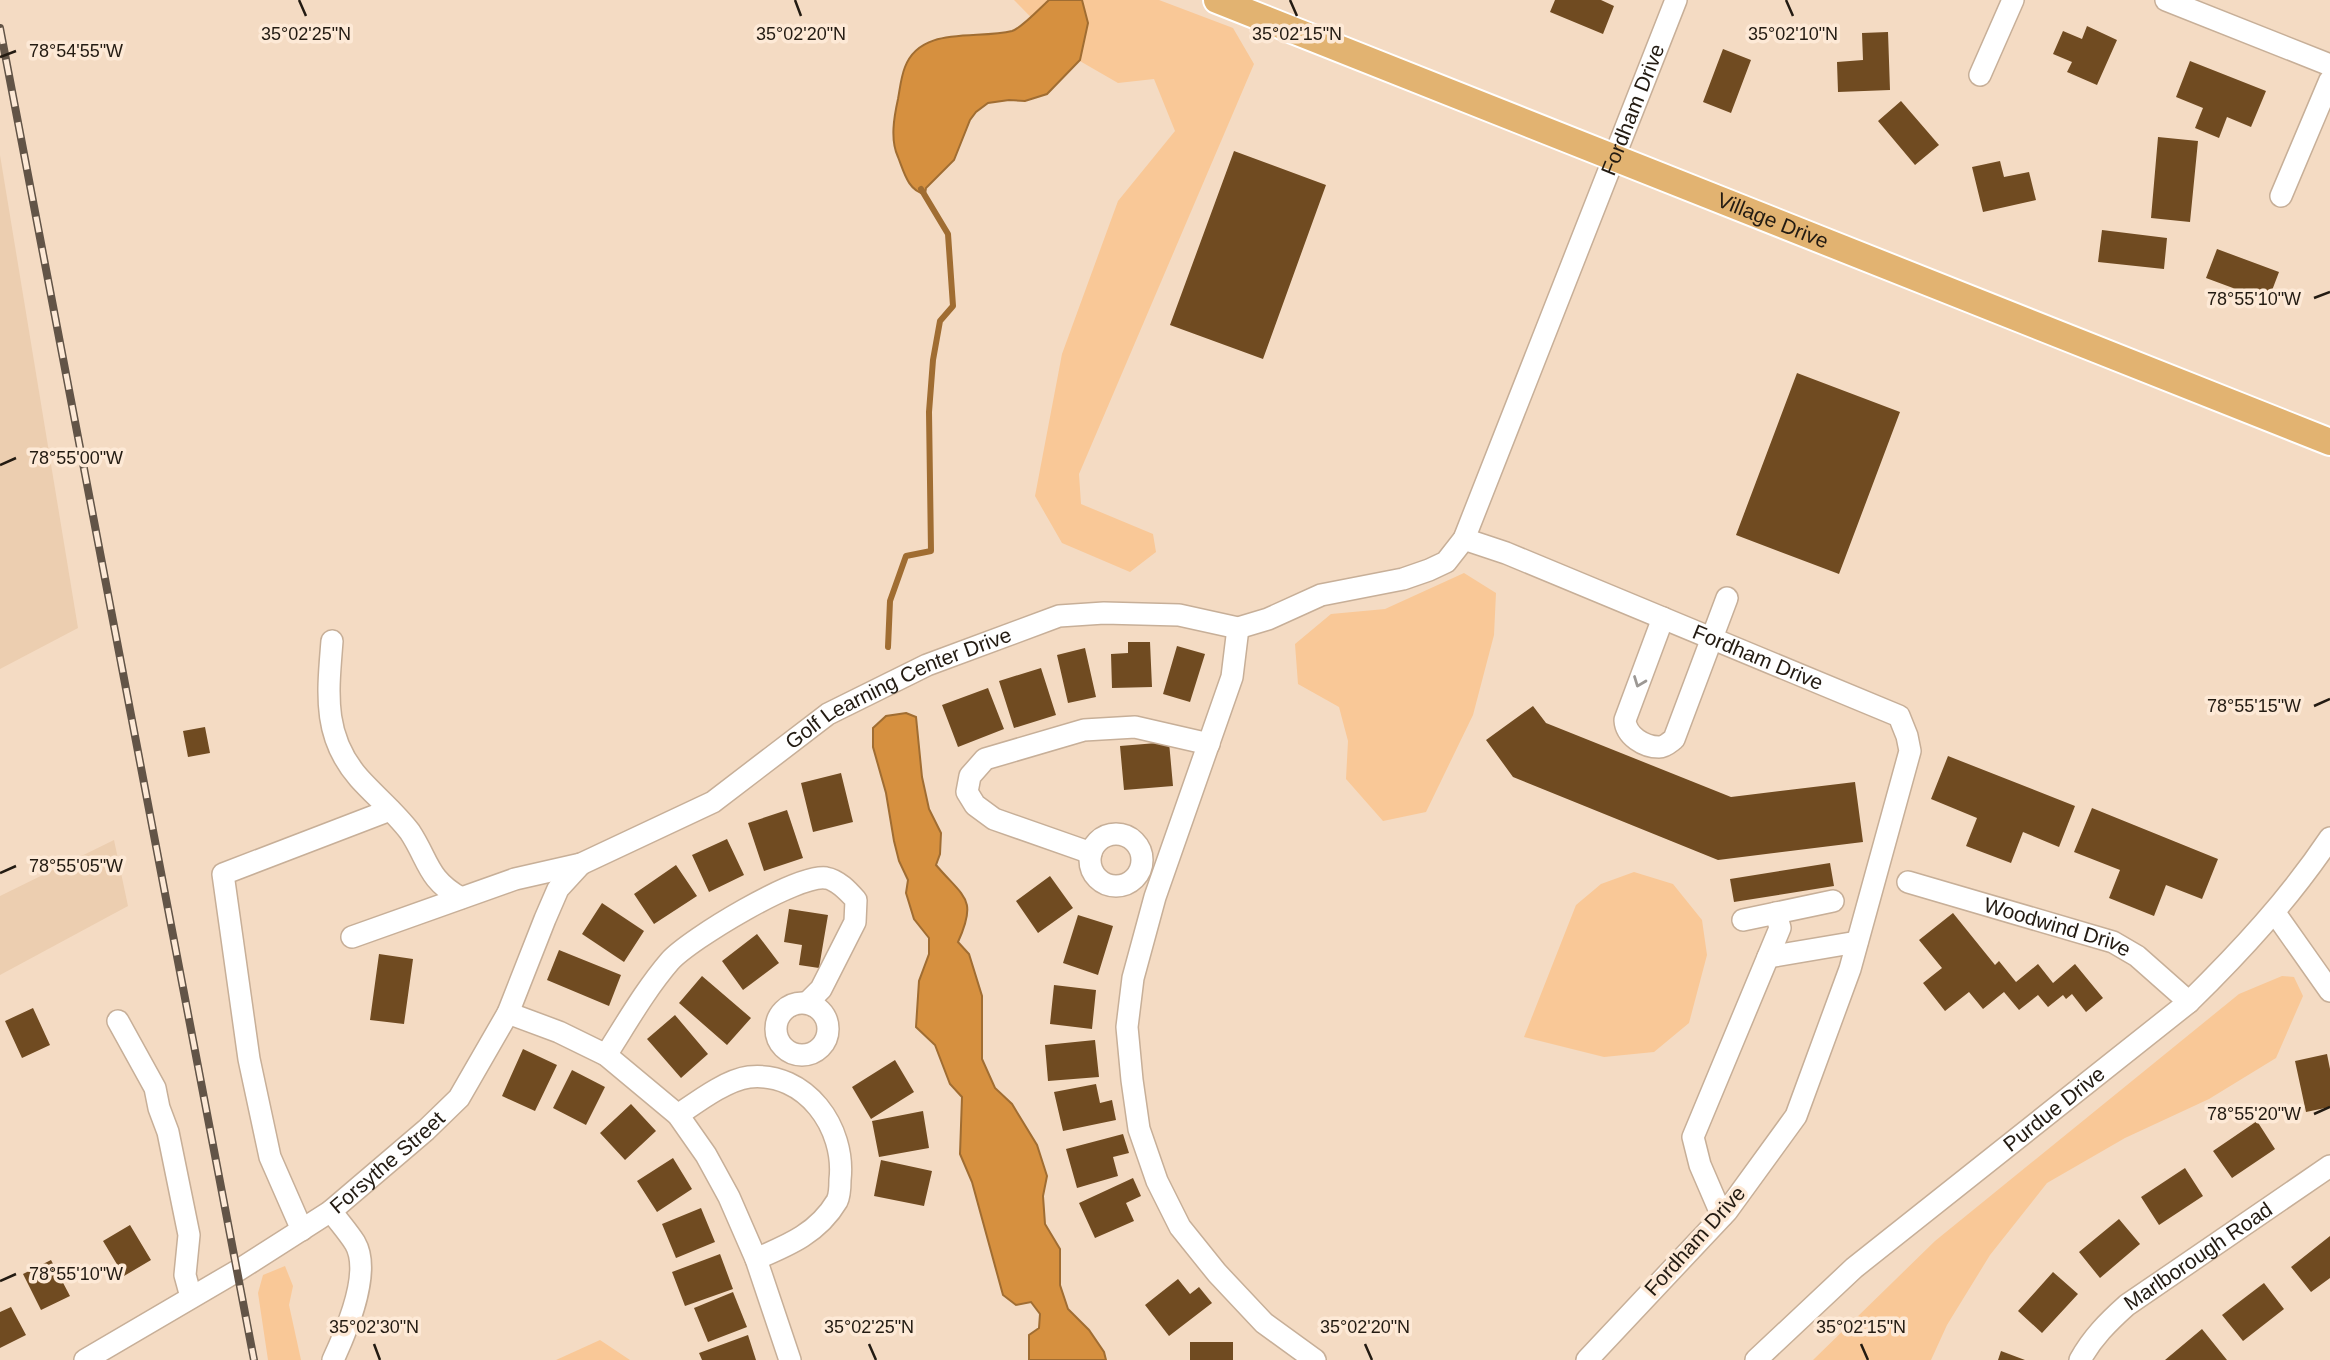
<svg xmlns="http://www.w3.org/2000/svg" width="2330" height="1360" font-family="Helvetica,sans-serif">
<rect width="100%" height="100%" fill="#f4dbc3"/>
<path fill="#ecceb0" d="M0 155 78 628 0 669Z
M114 840 128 906 0 975V896Z"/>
<path fill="#f9c897" d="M1014 0H1159L1233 28 1254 64 1079 474 1081 504 1153 534 1156 552 1130 572 1062 543 1035 496 1062 354 1118 201 1175 131 1154 79 1118 83 1066 53Z
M1464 573 1496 593 1494 635 1473 715 1426 812 1383 821 1346 779 1348 741 1339 707 1298 684 1295 644 1331 614 1385 609Z
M1634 872 1673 884 1702 920 1707 955 1689 1023 1654 1052 1604 1057 1524 1037 1576 905 1601 884Z
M2282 976 2294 977 2303 996 2276 1058 2209 1099 2125 1138 2047 1183 1990 1255 1947 1325 1931 1360H1813L1935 1241 2239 994Z
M285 1266 293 1286 289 1305 301 1360H268L258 1293 263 1275Z
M600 1340 630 1360H556Z"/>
<path fill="#d6903f" stroke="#a06d32" stroke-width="2" d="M1049 0H1082L1088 23 1080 60 1047 94 1025 101 1009 100 988 103 976 112 970 120 954 160 926 188 925 194C908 191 904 172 898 157 890 140 894 117 898 99 900 88 901 77 905 67 921 25 977 40 1012 31 1022 28 1040 8 1049 0Z
M906 713 916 717 922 777 929 809 941 833 940 854 936 865C964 898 978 898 958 942L969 954 982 996V1059L995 1088 1012 1104 1037 1145 1047 1176 1043 1196 1045 1224 1060 1249V1285L1068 1309 1089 1330 1104 1352 1106 1360H1029V1335L1039 1328 1040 1314 1031 1302 1016 1305 1003 1295 972 1182 960 1154 962 1097 950 1084 935 1045 916 1027 919 981 929 954V938L914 919 906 893 908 880 899 861 894 841 886 793 873 747V728L886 716Z"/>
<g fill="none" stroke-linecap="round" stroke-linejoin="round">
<path stroke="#a06d32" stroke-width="6" d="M888 647 890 601 906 556 931 551 929 412 933 360 940 321 953 306 948 234 921 189"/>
</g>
<path fill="#704b21" d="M1555 0H1601L1614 6 1603 34 1550 12Z
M2087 26 2117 40 2097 85 2067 72 2072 62 2053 54 2063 31 2082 39Z
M1888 32 1890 90 1838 92 1837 62 1863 60 1862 33Z
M1723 49 1751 60 1731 113 1703 102Z
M2190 61 2266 91 2251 127 2227 117 2219 138 2195 128 2203 108 2176 97Z
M1901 101 1939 145 1915 165 1878 121Z
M2158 137 2198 141 2190 222 2151 218Z
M1234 151 1326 185 1263 359 1170 325Z
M2000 161 2004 177 2029 172 2036 200 1983 212 1972 167Z
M2102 230 2167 238 2164 269 2098 262Z
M2217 249 2279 272 2268 301 2206 278Z
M1797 373 1900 412 1839 574 1736 535Z
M1128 642H1150L1152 687 1112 688 1111 654 1128 653Z
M1177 646 1205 654 1190 702 1163 694Z
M1085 648 1096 697 1068 703 1057 655Z
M1041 668 1056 715 1014 728 999 681Z
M988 688 1004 729 958 747 942 705Z
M1533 706 1546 723 1731 797 1855 782 1863 842 1718 860 1513 777 1486 740Z
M205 727 210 753 188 757 183 731Z
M1169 742 1173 786 1124 790 1120 746Z
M1948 756 2075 806 2059 847 2023 832 2011 863 1966 846 1977 818 1931 799Z
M841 773 853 822 813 832 801 783Z
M2092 808 2218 859 2202 899 2166 885 2154 916 2109 898 2120 870 2074 852Z
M787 810 803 858 764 871 748 823Z
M727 839 744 875 709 892 692 855Z
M1830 863 1834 886 1734 902 1730 879Z
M676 865 697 896 654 924 634 894Z
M1050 876 1073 908 1038 933 1016 901Z
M602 903 644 931 624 962 582 934Z
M789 909 828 915 819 968 799 965 802 945 784 942Z
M1953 913 1995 965 1999 961 2016 982 2038 964 2053 983 2075 964 2103 998 2086 1012 2072 994 2066 999 2063 995 2048 1007 2038 995 2019 1010 2004 992 1983 1009 1969 992 1945 1011 1923 983 1942 968 1919 940Z
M1078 915 1113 926 1098 975 1063 963Z
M757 934 779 963 743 990 722 961Z
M559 950 621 975 609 1006 547 980Z
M379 954 413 959 404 1024 370 1020Z
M702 976 751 1018 727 1045 679 1003Z
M1054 985 1096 990 1092 1029 1050 1024Z
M33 1008 50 1045 22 1058 5 1021Z
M675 1015 708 1054 681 1078 647 1039Z
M1095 1040 1099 1077 1048 1081 1045 1045Z
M523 1049 557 1065 535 1111 502 1096Z
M2327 1054 2330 1069V1107L2306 1112 2295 1061Z
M895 1060 914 1092 871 1119 852 1087Z
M572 1070 605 1087 586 1125 553 1108Z
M1096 1084 1100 1103 1112 1100 1116 1120 1063 1131 1054 1092Z
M631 1104 656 1131 625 1160 600 1133Z
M923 1111 929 1148 879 1157 872 1121Z
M2257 1121 2275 1149 2232 1178 2213 1151Z
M1123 1134 1129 1153 1113 1157 1118 1176 1077 1188 1066 1149Z
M673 1158 692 1189 657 1212 637 1181Z
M881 1160 932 1171 924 1206 874 1196Z
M2185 1168 2203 1196 2159 1225 2141 1197Z
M1133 1178 1141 1196 1126 1203 1134 1221 1095 1238 1079 1203Z
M701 1208 715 1242 676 1258 662 1224Z
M2119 1219 2140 1244 2100 1278 2079 1252Z
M130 1225 151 1260 124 1276 103 1241Z
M2330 1236V1278L2311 1292 2291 1267Z
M720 1254 733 1289 685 1306 672 1272Z
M51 1260 70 1296 41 1310 23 1274Z
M2053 1272 2078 1294 2042 1333 2018 1311Z
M1178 1279 1190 1294 1199 1287 1212 1303 1169 1336 1145 1305Z
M2264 1283 2284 1309 2243 1341 2222 1315Z
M733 1292 747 1327 708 1342 694 1308Z
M11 1307 26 1335 0 1348V1312Z
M2202 1329 2227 1360H2165Z
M748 1335 756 1360H702L699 1353Z
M1190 1342H1233V1360H1190Z
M2001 1351 2025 1360H1998Z"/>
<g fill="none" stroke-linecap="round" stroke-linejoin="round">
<g stroke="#c7af98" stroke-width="24">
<g id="minor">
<path d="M2166 0 2330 65"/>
<path d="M1980 75 2013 0"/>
<path d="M2281 196 2330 80"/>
<path id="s1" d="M1464 539 1506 553 1899 716 1907 736 1910 751 1850 969 1796 1116 1727 1211 1587 1360"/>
<path d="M1663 618 1625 720C1626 736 1644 747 1659 747 1665 747 1670 742 1674 739L1727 598"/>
<path d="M1238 628 1232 677 1155 897 1133 978 1127 1027 1132 1080 1139 1129 1157 1181 1180 1227 1217 1273 1264 1323 1315 1360"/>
<path d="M332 641C328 692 322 736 359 778 375 796 395 812 410 832 429 861 427 879 461 898"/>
<circle cx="1116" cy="860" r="26"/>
<path d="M1091 853 994 819 975 805 967 792 970 776 985 759 1084 730 1135 727 1209 744"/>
<path id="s2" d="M1908 882 2113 942 2137 956 2189 1002"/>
<path d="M2275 913 2330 991"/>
<path d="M1743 920 1833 901"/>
<path id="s3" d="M352 937 515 879 581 864 713 802 828 714 927 665 1059 616 1104 613 1179 615 1238 628 1268 619 1321 595 1403 579 1429 570 1446 562 1464 539 1676 0"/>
<path d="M1768 957 1857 942"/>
<circle cx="802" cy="1029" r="26"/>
<path d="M508 1013 559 1032 606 1055 678 1115 706 1155 729 1197 756 1259 790 1360"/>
<path d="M118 1021 155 1088 159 1108 168 1132 189 1235 185 1275 191 1297"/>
<path d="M606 1055C626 1024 645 990 670 961 690 939 797 874 826 878 838 880 848 891 856 900L855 922 821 989 807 1003"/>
<path d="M678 1115C697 1102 726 1080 749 1077 806 1071 846 1128 840 1180 840 1187 840 1195 837 1201 818 1233 789 1245 756 1259"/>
<path d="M331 1211C339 1222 348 1232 355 1243 372 1272 346 1332 333 1360"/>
<path d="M1722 1216 1700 1165 1693 1137 1780 928 1776 913"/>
<path d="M302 1230 270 1157 249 1059 223 874 390 810"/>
<path id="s4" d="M85 1360 237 1271 331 1211 426 1130 459 1098 508 1013 545 919 558 889 581 864"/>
<path id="s5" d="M1756 1360 1854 1268 2189 1002C2241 951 2289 899 2330 838"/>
<path id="s6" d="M2080 1360C2092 1338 2108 1322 2127 1305L2330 1166"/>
</g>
</g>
<g stroke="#fff" stroke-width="30">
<g id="major">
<path id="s7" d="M1217 0 2330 442"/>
</g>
</g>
<use href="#minor" stroke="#fff" stroke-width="21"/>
<use href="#major" stroke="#e2b371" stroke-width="26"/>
<g stroke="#625447" stroke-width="8">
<path id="rail" d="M0 28 254 1360"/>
</g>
<use href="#rail" stroke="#fde9d6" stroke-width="5" stroke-dasharray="16" stroke-linecap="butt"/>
</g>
<defs><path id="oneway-chevron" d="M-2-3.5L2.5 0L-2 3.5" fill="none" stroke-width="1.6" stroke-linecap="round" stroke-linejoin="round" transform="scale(1.75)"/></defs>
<use stroke="#9c9894" href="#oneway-chevron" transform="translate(1639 682) rotate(111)"/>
<path fill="none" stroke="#231b12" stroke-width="2.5" d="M299 0 306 16M795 0 801 16M1290 0 1297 16M1786 0 1793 16M0 57 16 51M2314 298 2330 292M0 465 16 458M2314 706 2330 699M0 873 16 866M2314 1114 2330 1107M0 1281 16 1274M374 1344 380 1360M869 1344 876 1360M1365 1344 1372 1360M1861 1344 1868 1360"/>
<g text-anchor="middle" stroke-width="7" stroke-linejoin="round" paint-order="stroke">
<g font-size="21" fill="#231b12" stroke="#fde9d6">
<text dy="7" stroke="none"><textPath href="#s3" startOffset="1673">Fordham Drive</textPath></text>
<text dy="7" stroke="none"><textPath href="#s7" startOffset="598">Village Drive</textPath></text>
<text dy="7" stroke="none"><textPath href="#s1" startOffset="317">Fordham Drive</textPath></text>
<text dy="7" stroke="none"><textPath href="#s3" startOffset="606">Golf Learning Center Drive</textPath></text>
<text dy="7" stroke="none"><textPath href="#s2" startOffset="156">Woodwind Drive</textPath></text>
<text dy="7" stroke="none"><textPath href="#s5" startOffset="390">Purdue Drive</textPath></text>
<text dy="7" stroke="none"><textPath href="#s4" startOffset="362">Forsythe Street</textPath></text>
<text transform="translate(1695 1241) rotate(-48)" y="7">Fordham Drive</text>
<text dy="7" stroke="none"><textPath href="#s6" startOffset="159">Marlborough Road</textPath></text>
</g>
</g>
<g font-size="18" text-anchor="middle" fill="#231b12" stroke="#fde9d6" stroke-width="7" stroke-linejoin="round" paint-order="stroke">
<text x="306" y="40">35°02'25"N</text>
<text x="801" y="40">35°02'20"N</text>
<text x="1297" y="40">35°02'15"N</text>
<text x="1793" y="40">35°02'10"N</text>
<text x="76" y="57">78°54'55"W</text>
<text x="2254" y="305">78°55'10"W</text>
<text x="76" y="464">78°55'00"W</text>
<text x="2254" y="712">78°55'15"W</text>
<text x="76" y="872">78°55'05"W</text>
<text x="2254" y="1120">78°55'20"W</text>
<text x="76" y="1280">78°55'10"W</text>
<text x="374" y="1333">35°02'30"N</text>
<text x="869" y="1333">35°02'25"N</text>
<text x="1365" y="1333">35°02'20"N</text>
<text x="1861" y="1333">35°02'15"N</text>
</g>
</svg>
